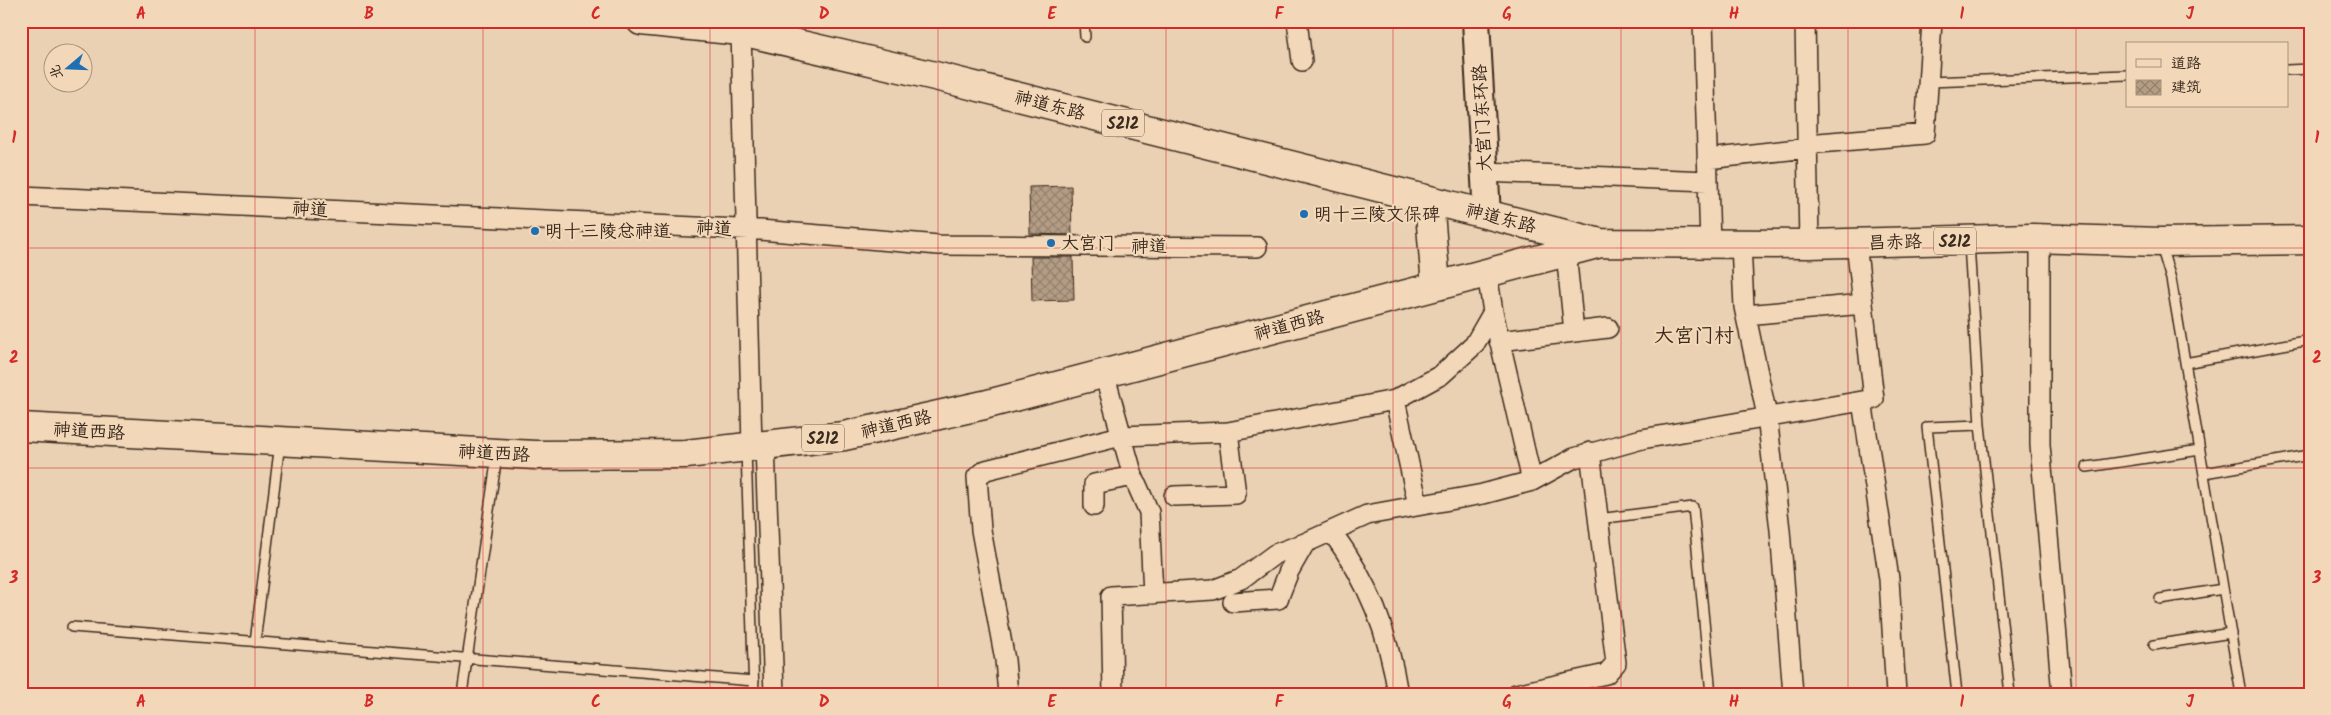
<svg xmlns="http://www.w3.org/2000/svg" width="2331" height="715" font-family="Kalam,'LXGW WenKai TC',sans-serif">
<defs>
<pattern id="building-cross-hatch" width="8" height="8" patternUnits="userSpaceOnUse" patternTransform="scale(1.25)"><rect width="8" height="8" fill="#b49d85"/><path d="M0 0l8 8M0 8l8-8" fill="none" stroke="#94806c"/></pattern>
</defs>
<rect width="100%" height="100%" fill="#ebd1b3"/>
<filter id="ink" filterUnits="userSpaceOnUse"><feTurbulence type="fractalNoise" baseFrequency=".02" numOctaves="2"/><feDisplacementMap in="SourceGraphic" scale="10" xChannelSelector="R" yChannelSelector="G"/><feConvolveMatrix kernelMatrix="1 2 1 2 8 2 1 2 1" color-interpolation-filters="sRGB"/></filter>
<g filter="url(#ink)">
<path fill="url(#building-cross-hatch)" stroke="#3b2a1e" d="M1071 186 1072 235 1030 234 1029 187Z
M1031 257H1073L1074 300 1032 301Z"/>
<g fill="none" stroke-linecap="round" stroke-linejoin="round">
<g stroke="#3b2a1e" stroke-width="12">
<path id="lane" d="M778 21 782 36
M1084 21 1085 37
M2287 70 2310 69
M1928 82 2127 75
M2161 246 2171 279 2241 694
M2185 363 2310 340
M1980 425 2010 694
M746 450 754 694
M2087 467 2200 450
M2204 473 2310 455
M1598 519 1693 507 1711 694
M2160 599 2223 589
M72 627 754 681
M255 642 280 443
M2154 645 2231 633
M462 694 497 456
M1957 694 1927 427 1980 425 1969 243"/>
</g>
<g stroke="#3b2a1e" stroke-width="22">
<path id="street" d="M1297 21 1302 61
M1703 21 1710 244
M1805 21 1809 244
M741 31 752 446
M1807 144 1925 134 1932 21
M1707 159 1807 148
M1485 172 1708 181
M21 196 760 230 939 245 1257 247
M2040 238V445L2062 694
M1856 243 1874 399 1862 401 1889 579 1896 694
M1741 244 1744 307 1767 416 1780 530 1793 694
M1566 252 1574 332
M1493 312 1532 481
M1746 315 1863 304
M1499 341 1608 328
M1395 400 1418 505
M765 445 774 694
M1133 476 1149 512 1153 594
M1174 496 1236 494 1228 432
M1094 506V484L1133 476 1104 373
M1332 532C1369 583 1388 631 1398 694
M1233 602 1278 599 1289 571 1305 543
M1008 694 1005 660 981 530 977 477 986 470 1121 436 1228 432 1395 400 1441 375 1474 345 1493 312 1487 273
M1113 694 1111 596 1213 590 1241 579 1275 554 1305 543 1367 515 1483 494 1532 481 1574 458 1642 439 1862 401
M1516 694 1606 674 1616 663 1590 452"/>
</g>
<g stroke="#3b2a1e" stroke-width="30">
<path id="secondary" d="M1476 21 1487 215"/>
</g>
<g stroke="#3b2a1e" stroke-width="31">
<path id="primary" d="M641 21 741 31 935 76 1601 243 1809 244 2032 238 2160 242 2310 240
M1429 200 1436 286
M21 427 535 455 686 454 844 436 984 405 1597 244"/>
</g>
<use href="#lane" stroke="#f2d8b9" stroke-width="9"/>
<use href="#street" stroke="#f2d8b9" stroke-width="19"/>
<use href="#secondary" stroke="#f2d8b9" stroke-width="26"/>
<use href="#primary" stroke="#f2d8b9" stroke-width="28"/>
</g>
</g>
<path fill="none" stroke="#d62828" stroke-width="1" stroke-opacity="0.55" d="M255 21V694M483 21V694M710 21V694M938 21V694M1166 21V694M1393 21V694M1621 21V694M1848 21V694M2076 21V694M21 248H2310M21 468H2310"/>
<g fill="#1f6fb2" stroke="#f2d8b9" stroke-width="2">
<circle cx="1304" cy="214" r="5"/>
<circle cx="535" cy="231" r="5"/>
<circle cx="1051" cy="243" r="5"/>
</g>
<g text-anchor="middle" stroke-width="4.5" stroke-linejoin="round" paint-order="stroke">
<g fill="#f2d8b9" stroke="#725e4c" stroke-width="1">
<rect x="1102" y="109.5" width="42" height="27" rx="4"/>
<rect x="1934" y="227.5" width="42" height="27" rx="4"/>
<rect x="802" y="424.5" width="42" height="27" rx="4"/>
</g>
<g font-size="16" font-weight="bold" fill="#3b2a1e">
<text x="1123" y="129">S212</text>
<text x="1955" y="247">S212</text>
<text x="823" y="444">S212</text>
</g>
<g font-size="18" fill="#3b2a1e" stroke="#f2d8b9">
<text transform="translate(1050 105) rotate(14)" y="6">神道东路</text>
<text transform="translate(1482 118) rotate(-93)" y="6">大宫门东环路</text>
<text transform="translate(310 209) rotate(3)" y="6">神道</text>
<text transform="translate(1501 218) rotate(14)" y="6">神道东路</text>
<text transform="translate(714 228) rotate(3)" y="6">神道</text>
<text transform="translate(1895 242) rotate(-2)" y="6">昌赤路</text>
<text x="1149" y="252">神道</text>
<text transform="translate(1289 325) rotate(-15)" y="6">神道西路</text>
<text transform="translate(896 424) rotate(-13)" y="6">神道西路</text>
<text transform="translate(89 431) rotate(3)" y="6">神道西路</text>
<text transform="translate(494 453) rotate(3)" y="6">神道西路</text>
</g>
<g font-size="18" fill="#3b2a1e" stroke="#f2d8b9" text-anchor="start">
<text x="1314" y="220">明十三陵文保碑</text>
<text x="545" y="237">明十三陵总神道</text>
<text x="1061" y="249">大宫门</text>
</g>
<g font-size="20" fill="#3b2a1e" stroke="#f2d8b9">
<text x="1694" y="342">大宫门村</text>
</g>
</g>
<rect width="2331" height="715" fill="none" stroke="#f2d8b9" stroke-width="55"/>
<rect x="2126" y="42" width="162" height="65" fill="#f2d8b9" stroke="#a9927b"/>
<rect x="2136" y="59" width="25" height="8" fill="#f2d8b9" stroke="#a9927b"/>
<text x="2171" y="68" font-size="15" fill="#3b2a1e">道路</text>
<rect x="2136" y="80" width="25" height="15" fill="url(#building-cross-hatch)" stroke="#a9927b"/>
<text x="2171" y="92" font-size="15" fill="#3b2a1e">建筑</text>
<g transform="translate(68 68) rotate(251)"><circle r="24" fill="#f2d8b9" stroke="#a9927b"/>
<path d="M0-4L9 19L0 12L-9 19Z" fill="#1f6fb2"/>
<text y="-8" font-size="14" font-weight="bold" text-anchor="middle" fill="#3b2a1e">北</text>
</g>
<rect x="28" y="28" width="2276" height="660" fill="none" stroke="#d62828" stroke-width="2"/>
<g font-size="16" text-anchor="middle" font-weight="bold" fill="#d62828">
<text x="141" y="19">A</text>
<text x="369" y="19">B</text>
<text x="596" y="19">C</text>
<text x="824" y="19">D</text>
<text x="1052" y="19">E</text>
<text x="1279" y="19">F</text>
<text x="1507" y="19">G</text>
<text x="1734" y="19">H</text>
<text x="1962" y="19">I</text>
<text x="2190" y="19">J</text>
<text x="14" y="143">1</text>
<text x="2317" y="143">1</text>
<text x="14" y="363">2</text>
<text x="2317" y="363">2</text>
<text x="14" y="583">3</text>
<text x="2317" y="583">3</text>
<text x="141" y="707">A</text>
<text x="369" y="707">B</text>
<text x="596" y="707">C</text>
<text x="824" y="707">D</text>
<text x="1052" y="707">E</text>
<text x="1279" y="707">F</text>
<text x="1507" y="707">G</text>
<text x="1734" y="707">H</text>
<text x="1962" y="707">I</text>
<text x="2190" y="707">J</text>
</g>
</svg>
